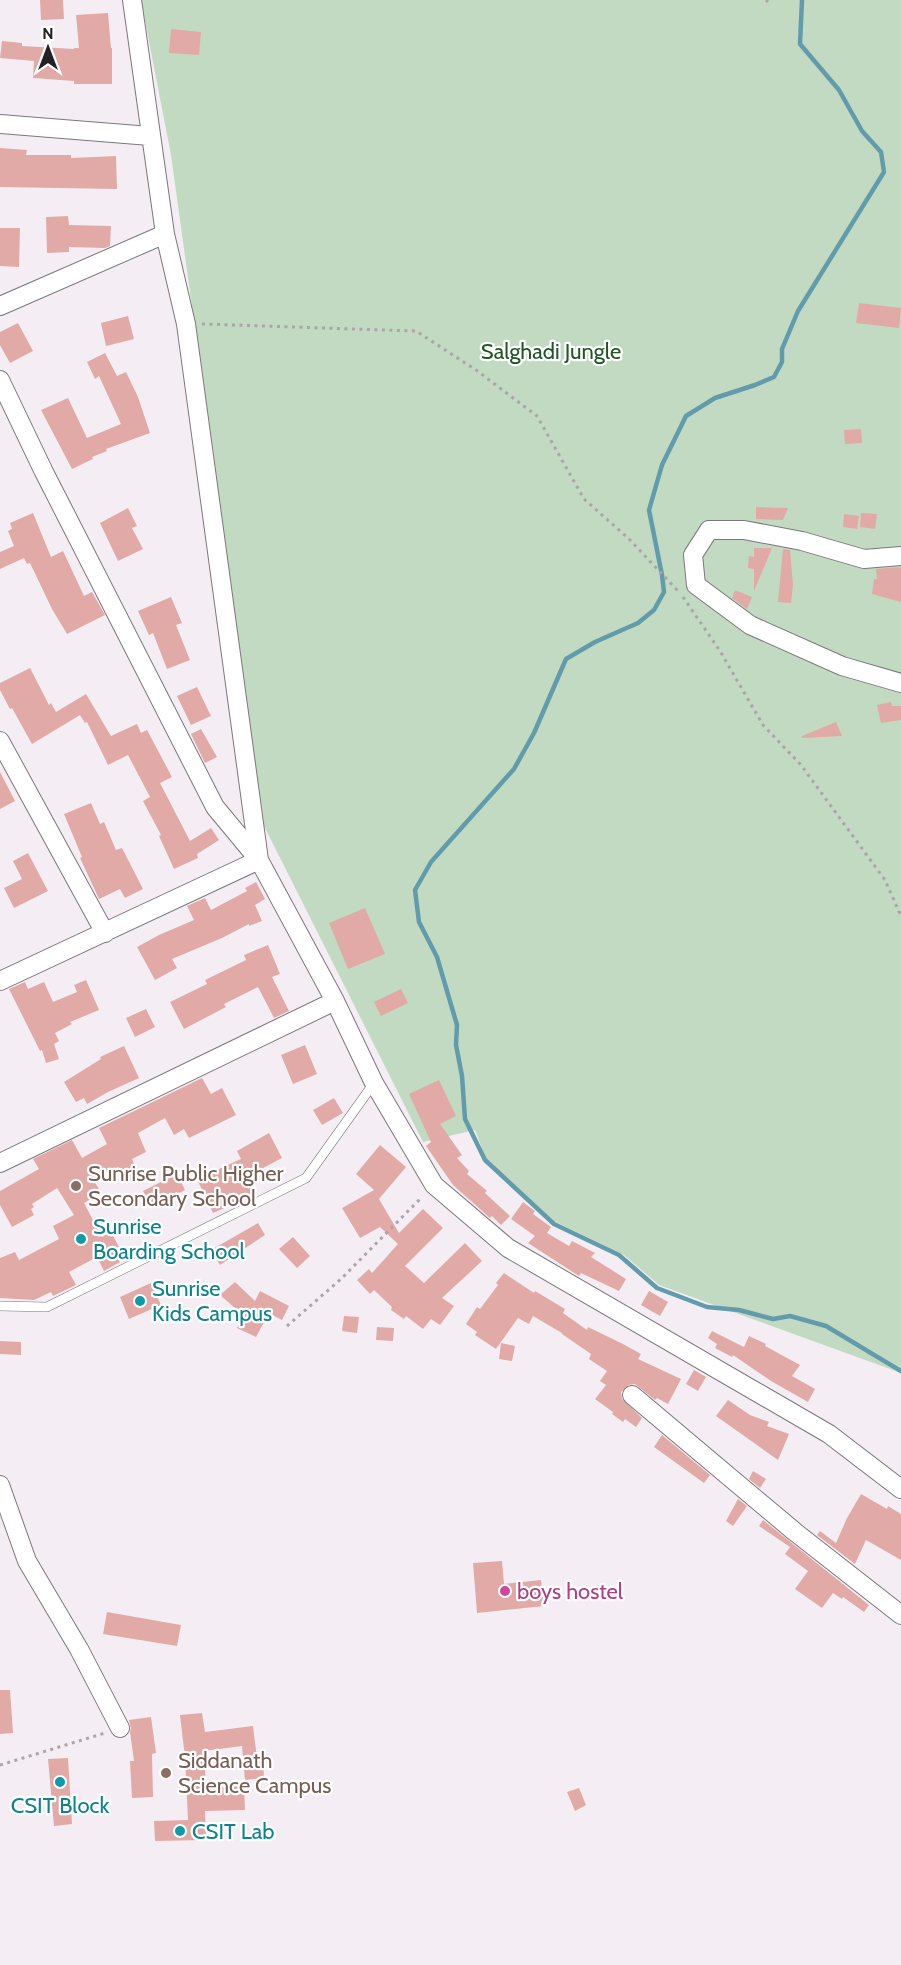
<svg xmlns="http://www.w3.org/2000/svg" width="901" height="1965" font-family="Cabin,sans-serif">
<rect width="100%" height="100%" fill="#f4eef4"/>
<path fill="#c2dac2" d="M141 0H901V1373L659 1285 624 1255 554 1221 486 1159 475 1130 423 1142 264 826 171 155Z"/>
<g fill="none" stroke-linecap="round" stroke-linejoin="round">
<path stroke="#629cac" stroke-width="4.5" d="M802 0 800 44 839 90 862 131 881 152 884 172 798 311 782 349V362L774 377 755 385 715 398 686 416 662 465 649 510 662 575 664 592 654 610 638 623 595 642 566 659 534 733 514 769 431 862 415 890 419 922 437 957 457 1025 456 1045 462 1076 465 1119 485 1160 554 1224 619 1255 657 1288 707 1307 739 1310 773 1319 790 1316 826 1326 901 1371"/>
</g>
<path fill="#e1aaa6" d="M40 0H63L64 19 41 20Z
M108 13 111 48H112V84H74V81L33 78 34 61 0 58 2 41 22 43V46L74 49V48H79L76 15Z
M171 29 201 32 199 55 169 53Z
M0 148 27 150 26 155H71V158L116 156 117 189 0 187Z
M68 216 69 225 111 226 110 246 105 248 69 247V252L47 253 46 217Z
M0 228H20L19 267 0 266Z
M859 303 901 308 899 328 856 323Z
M128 316 134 339 106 346 101 323Z
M18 323 33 351 10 363 0 345V332Z
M105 353 117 376 126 372 138 397 150 433 106 449 107 451 92 457 93 459 72 469 41 410 68 398 87 438 121 424 99 376 95 379 87 362Z
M861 429 862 443 845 444 844 430Z
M756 507 788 508 783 520 756 519Z
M128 508 137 526 132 528 143 549 118 561 100 523Z
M33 513 51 557 63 551 84 596 92 592 105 615 67 634 52 609 30 563 27 564 24 558 0 569V552L14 546 8 531 12 529 10 523Z
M861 513 877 514 875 529 860 527Z
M844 514 859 516 857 529 843 527Z
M754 548H772L754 591V569L748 568 749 556 754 557Z
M783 549 790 550 793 585 791 603 778 602Z
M901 567V602L872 594 874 579H877L876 569Z
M735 590 752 597 747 609 732 598Z
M171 597 182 623 176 625 190 660 167 669 153 633 149 635 138 611Z
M30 668 49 705 51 703 56 712 86 694 111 736 137 724 141 733 147 730 172 777 160 783 190 841 211 828 219 840 197 854 198 858 174 869 159 836 161 835 143 801 150 797 128 755 108 765 87 722 85 723 80 715 32 744 12 708 10 709 0 690V683Z
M197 687 211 716 191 725 177 696Z
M891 702 892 706H901V720L881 723 877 705Z
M836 722 842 736 802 738V736Z
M201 729 217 757 205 763 191 734Z
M0 772 15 801 0 809Z
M91 803 100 824 104 822 116 850 122 848 143 889 125 898 120 889 99 899 80 858 82 857 64 814Z
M28 853 48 891 14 908 4 888 22 879 13 861Z
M256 882 265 899 255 905 262 921 249 926V924L222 938 172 959 177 968 155 980 137 947 159 935 194 920 187 906 205 898 211 910 247 891 245 888Z
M365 908 385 954 348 969 329 923Z
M268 945 280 974 272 977 289 1011 274 1018 258 987 224 1004 226 1007 184 1029 170 1002 207 984 205 980 246 960 244 955Z
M86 980 99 1010 70 1022 72 1024 55 1033 59 1041 54 1044 59 1059 46 1063 42 1050 40 1051 9 989 25 982 28 989 44 982 53 1002 77 992 74 985Z
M401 989 408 1003 381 1016 374 1002Z
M146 1009 155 1027 135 1037 126 1018Z
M305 1045 317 1074 293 1084 281 1055Z
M124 1046 139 1078 108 1092 87 1104 84 1098 76 1102 64 1082 101 1059 100 1057Z
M202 1078 211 1094 222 1088 236 1115 189 1138 184 1129 174 1135 165 1118 138 1133 146 1152 132 1159 139 1176 125 1182 118 1167 93 1179 101 1193 84 1203 102 1237 111 1232 119 1247 113 1250 120 1262 104 1271 97 1257 69 1272 76 1285 53 1296 51 1292 34 1300 0 1298V1258L15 1252 19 1260 59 1239 53 1226 74 1215 57 1188 32 1204 34 1207 31 1209 34 1215 12 1227 0 1205V1191L39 1169 33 1159 72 1140 82 1158 107 1144 99 1128Z
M439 1080 456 1116 440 1124 462 1155 457 1158 469 1171 467 1174 487 1191 485 1193 510 1216 501 1225 492 1216 490 1218 453 1185 426 1146 431 1142 409 1094Z
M334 1098 343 1113 322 1125 313 1110Z
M269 1133 282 1158 248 1176 256 1191 237 1200 238 1202 213 1213 197 1179 241 1159 237 1151Z
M380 1145 406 1167 379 1199 399 1233 423 1209 443 1228 405 1266 424 1283 465 1243 482 1261 442 1298 454 1306 440 1325 431 1319 423 1329 406 1316 404 1319 391 1310 392 1307 374 1290 370 1294 357 1280 369 1269 372 1273 398 1244 380 1227 360 1238 342 1208 374 1190 356 1174Z
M177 1174 185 1190 151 1207 143 1191Z
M523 1202 535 1211 533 1214 551 1227 547 1233 569 1246 572 1241 595 1253 591 1257 626 1279 619 1291 581 1273 579 1276 528 1243 535 1236 511 1219Z
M258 1223 265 1235 220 1265 211 1250Z
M293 1237 310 1256 297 1268 279 1249Z
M504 1273 534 1293 535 1291 565 1309 563 1313 587 1330 588 1327 623 1344 641 1354 638 1359 681 1379 668 1404 657 1398 655 1400 635 1384 628 1385 621 1392 622 1399 642 1418 636 1427 625 1419 623 1422 612 1414 613 1412 595 1399 606 1385 600 1381 607 1371 589 1359 591 1354 562 1334V1333L533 1316 529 1324 518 1318 496 1349 475 1335 477 1332 466 1324 477 1307 480 1309 498 1285 496 1283Z
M235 1282 255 1301 260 1291 289 1306 282 1320 269 1313 256 1337 237 1328 243 1315 220 1295Z
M151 1283 161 1305 129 1319 120 1297Z
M649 1291 668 1302 660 1316 641 1305Z
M344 1316 359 1317 357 1333 342 1331Z
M377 1327 394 1328 393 1341 376 1340Z
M712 1331 744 1347 749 1336 766 1344 765 1346 800 1365 792 1376 815 1389 808 1402 771 1381 733 1355 732 1357 715 1348 717 1344 708 1338Z
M0 1341 21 1342V1355L0 1354Z
M501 1343 515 1346 512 1361 499 1359Z
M694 1370 706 1377 698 1391 686 1384Z
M728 1400 750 1415 769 1422 767 1426 789 1434 778 1460 716 1416Z
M662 1435 710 1475 704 1483 654 1447Z
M753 1471 766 1479 760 1488 749 1479Z
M861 1494 887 1509 888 1506 901 1514V1560L866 1540 855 1564 817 1535 820 1531 836 1543 847 1518Z
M738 1499 747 1506 733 1526 726 1521Z
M763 1520 869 1605 864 1612 843 1597 842 1599 833 1593 822 1608 795 1589 808 1571 785 1554 790 1547 759 1526Z
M502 1561 504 1584 541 1580 544 1606 477 1613 473 1563Z
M107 1612 181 1625 177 1646 103 1634Z
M0 1690H10L13 1733 0 1734Z
M202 1713 205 1732 253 1726 257 1758H263L264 1778 245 1780 242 1746 204 1751 206 1788 244 1786 245 1810 205 1811 206 1840 155 1841 154 1821 188 1820 185 1758 180 1715Z
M151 1717 156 1753 152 1754 153 1797 132 1798 130 1761H134L130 1732 131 1728 129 1720Z
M68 1758 72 1824 54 1826 48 1759Z
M579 1788 586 1805 575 1811 567 1792Z"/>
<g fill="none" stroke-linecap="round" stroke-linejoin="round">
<g stroke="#7c777c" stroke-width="10">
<path id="lane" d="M0 1306 47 1307 306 1178 374 1083"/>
</g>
<g stroke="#7c777c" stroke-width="20">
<path id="street" d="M132 0 165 234 186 324 259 860 335 1001 374 1083 434 1185 508 1248 829 1434 901 1489
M0 124 150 136
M0 306 165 234
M0 380 43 470 215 807 259 860 0 981
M901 556 864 559 802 541 744 530H709L693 555 696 585 750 625 842 666 901 683
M0 741 105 933
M0 1163 335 1001
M632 1395 795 1532 901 1615
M0 1485 27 1561 79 1649 120 1728"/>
</g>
<path stroke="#a9a5a9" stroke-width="3" stroke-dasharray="3 4.5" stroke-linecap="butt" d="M766 0 768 2
M202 324 416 331 476 370 537 416 584 499 628 538 679 592
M683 597 720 651 763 725 801 765 885 880 901 916
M287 1326 341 1279 422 1197
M0 1765 105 1733"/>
<use href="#lane" stroke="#fff" stroke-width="9"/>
<use href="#street" stroke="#fff" stroke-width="18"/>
</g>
<g fill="#8d6e63" stroke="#fff" stroke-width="2">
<circle cx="76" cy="1186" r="6"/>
<circle cx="166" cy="1773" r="6"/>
</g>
<g fill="#0f9aa8" stroke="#fff" stroke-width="2">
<circle cx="81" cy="1239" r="6"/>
<circle cx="140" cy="1301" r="6"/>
<circle cx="60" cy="1782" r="6"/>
<circle cx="180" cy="1831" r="6"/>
</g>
<circle fill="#d1479c" stroke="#fff" stroke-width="2" cx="505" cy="1591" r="6"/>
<g text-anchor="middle" stroke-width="4.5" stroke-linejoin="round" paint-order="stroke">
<g font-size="22" fill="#215626" stroke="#fff">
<text x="551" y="359">Salghadi Jungle</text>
</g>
<g font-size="22" fill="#785e54" stroke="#fff" text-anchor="start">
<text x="88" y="1181">Sunrise Public Higher<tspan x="88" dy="25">Secondary School</tspan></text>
<text x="178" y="1768">Siddanath<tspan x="178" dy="25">Science Campus</tspan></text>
</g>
<g font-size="22" fill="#0d838f" stroke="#fff" text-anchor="start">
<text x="93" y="1234">Sunrise<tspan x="93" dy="25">Boarding School</tspan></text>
<text x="152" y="1296">Sunrise<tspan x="152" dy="25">Kids Campus</tspan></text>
<text x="60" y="1813" text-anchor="middle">CSIT Block</text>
<text x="192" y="1839">CSIT Lab</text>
</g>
<g font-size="22" fill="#b23c85" stroke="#fff" text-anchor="start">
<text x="517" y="1599">boys hostel</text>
</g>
</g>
<g transform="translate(48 48)" stroke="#ffffff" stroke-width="4.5" paint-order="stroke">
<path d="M0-4.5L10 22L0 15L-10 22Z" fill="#232123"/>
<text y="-9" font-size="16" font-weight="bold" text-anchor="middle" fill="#232123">N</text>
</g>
</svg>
